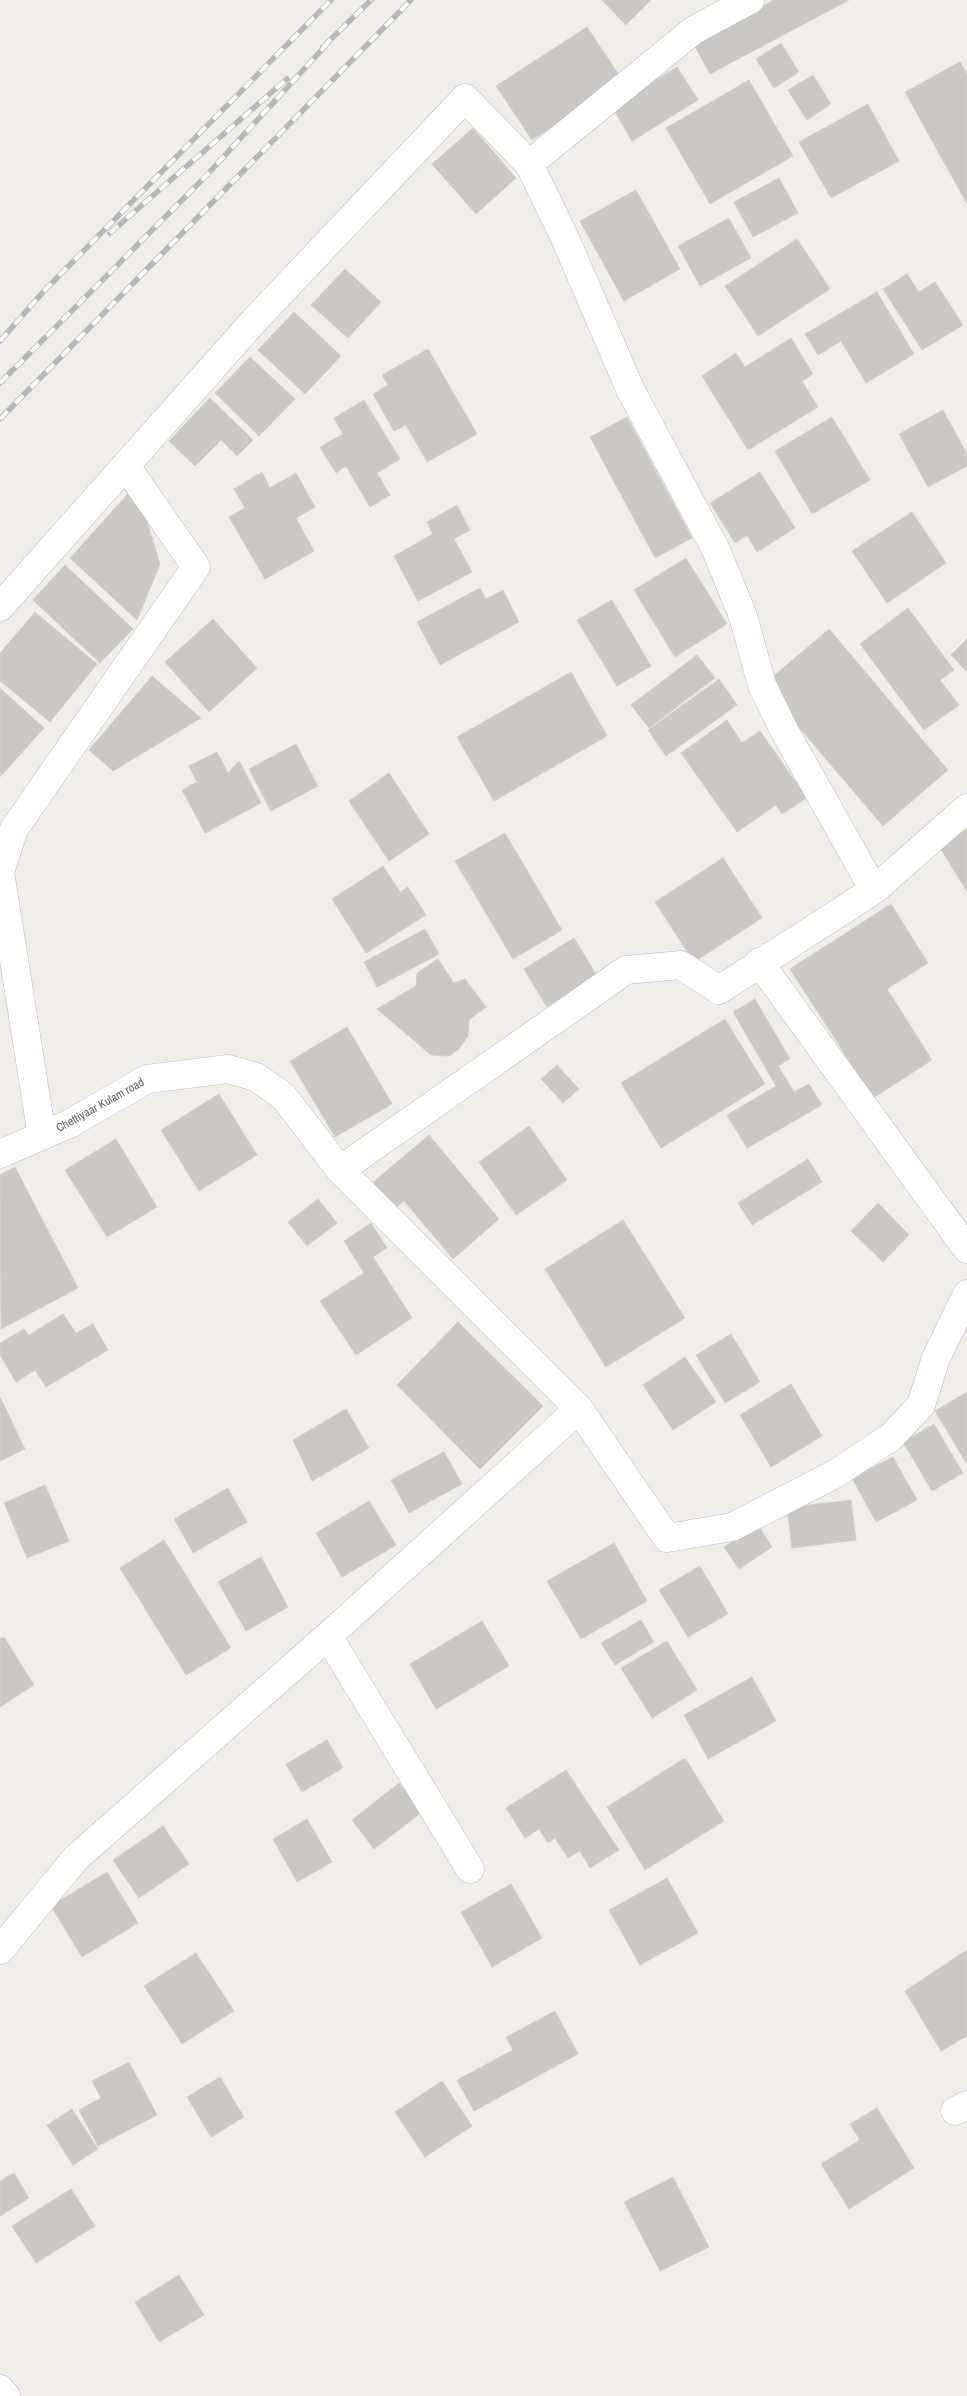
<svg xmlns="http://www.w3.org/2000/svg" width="967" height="2396" font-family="'Archivo Narrow',sans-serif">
<rect width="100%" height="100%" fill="#f0eee6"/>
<path fill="#cbc8c3" stroke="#d4d0c5" d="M602 0H651L626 25Z
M774 0H849L710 74 693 43Z
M587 27 623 81 532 140 496 86Z
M781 43 799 72 774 88 756 59Z
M960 62 967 74V204L905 92Z
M677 67 698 100 632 141 612 107Z
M813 75 831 104 807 120 788 90Z
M749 80 793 156 710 204 666 128Z
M868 104 899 161 831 198 799 142Z
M473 128 516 178 476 214 432 164Z
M779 178 798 213 753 237 734 202Z
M636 190 680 269 624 301 580 221Z
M729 218 751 258 700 286 678 246Z
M797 239 830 289 758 336 725 286Z
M345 269 381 302 348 338 311 305Z
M907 274 919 292 935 282 963 325 922 350 883 289Z
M877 292 914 354 866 383 841 341 818 355 805 334Z
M294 312 341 356 305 394 258 350Z
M791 338 813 374 802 381 818 407 748 450 702 376 736 353 745 367Z
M428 349 477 434 427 462 406 425 394 431 373 394 388 385 382 375Z
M250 357 295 399 259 436 215 393Z
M210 398 253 440 237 456 221 440 195 466 169 441Z
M364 400 400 459 377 473 390 495 370 507 346 466 336 473 320 447 343 434 334 418Z
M943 410 967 454V466L928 487 899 434Z
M627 417 692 538 655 558 590 437Z
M832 417 870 480 812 514 775 451Z
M262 472 270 488 296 473 315 507 296 518 314 551 265 579 229 517 245 508 234 489Z
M760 472 795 528 757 552 747 535 735 543 710 503Z
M136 485 160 564 137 620 70 558Z
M457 505 470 530 454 539 472 572 418 601 394 556 433 534 427 522Z
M912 512 946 563 887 603 852 551Z
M686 558 727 624 675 657 634 590Z
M65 565 133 629 100 663 33 600Z
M480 588 486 599 503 590 519 622 440 665 417 622Z
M612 600 651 666 617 686 577 620Z
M908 608 954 670 940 680 959 705 924 730 860 644Z
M35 612 97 664 50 722 0 681V653Z
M213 619 257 668 209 712 165 662Z
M829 629 948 770 883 826 763 685Z
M967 639V672L951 655Z
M697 655 715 678 649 728 631 705Z
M571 672 607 736 494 801 457 737Z
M152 676 201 718 113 771 89 750Z
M719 679 737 705 666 756 648 730Z
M0 688 44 728 0 777Z
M727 720 742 743 760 731 807 798 782 814 776 805 737 832 681 753Z
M296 744 318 786 271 811 249 769Z
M217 752 228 773 239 761 261 803 205 833 182 790 197 782 189 766Z
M389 773 429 834 389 861 349 801Z
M967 829V892L939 846Z
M505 833 562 930 513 959 455 861Z
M723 858 762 918 694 962 655 902Z
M383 866 400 892 408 887 426 915 366 953 332 899Z
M891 904 928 963 887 989 932 1060 873 1098 790 969Z
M425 929 439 954 377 987 364 962Z
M574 938 597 976 547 1007 524 969Z
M438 959 454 983 465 979 486 1007 469 1020 468 1036 459 1049 449 1056 431 1055 377 1009 416 986 417 973Z
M755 999 790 1059 778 1066 794 1092 809 1084 822 1105 747 1148 727 1115 776 1086 733 1012Z
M725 1019 765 1084 661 1148 621 1083Z
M347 1027 392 1104 335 1137 290 1061Z
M557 1065 579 1089 563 1103 541 1079Z
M219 1094 257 1155 199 1191 161 1130Z
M529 1126 567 1180 516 1215 479 1162Z
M429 1135 499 1219 453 1259 404 1201 394 1209 372 1183Z
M116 1139 157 1207 107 1237 65 1170Z
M808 1159 822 1182 752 1225 738 1203Z
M15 1167 78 1288 1 1329 0 1175Z
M318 1199 337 1223 307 1246 288 1222Z
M878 1203 909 1235 883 1262 851 1231Z
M623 1220 685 1318 606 1367 545 1269Z
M371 1223 387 1248 373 1257 412 1318 356 1355 320 1301 364 1273 344 1241Z
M63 1314 76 1333 93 1324 108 1350 46 1387 35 1370 16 1382 0 1355V1343L24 1329 29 1335Z
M458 1322 543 1406 480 1469 397 1385Z
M731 1334 760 1382 725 1403 696 1355Z
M685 1357 716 1402 673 1430 643 1385Z
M791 1384 822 1436 771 1467 740 1415Z
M967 1392V1464L935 1411Z
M0 1397 25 1449 0 1461Z
M346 1409 369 1448 312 1481 293 1440Z
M934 1424 963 1473 932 1491 903 1442Z
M444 1452 462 1484 409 1513 391 1480Z
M893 1457 917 1500 876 1522 852 1478Z
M45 1485 69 1541 27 1558 4 1503Z
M228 1488 247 1522 193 1553 174 1519Z
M851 1500 856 1540 792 1548 787 1508Z
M369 1501 396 1545 342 1577 316 1533Z
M758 1525 772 1547 739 1569 724 1547Z
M164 1540 231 1648 186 1675 120 1568Z
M614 1543 647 1601 581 1639 547 1581Z
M261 1557 288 1607 246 1631 218 1582Z
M700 1566 728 1614 688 1637 659 1590Z
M641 1620 654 1642 615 1665 601 1643Z
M482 1621 509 1666 436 1709 410 1664Z
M4 1637 34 1685 0 1707V1639Z
M667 1641 697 1690 652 1718 621 1668Z
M752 1677 776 1721 708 1759 684 1715Z
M327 1740 343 1768 302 1792 286 1764Z
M685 1758 724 1821 645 1870 607 1807Z
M566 1770 619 1850 590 1868 580 1851 568 1858 555 1838 548 1843 539 1829 525 1838 506 1808Z
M399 1783 422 1812 374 1849 352 1820Z
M307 1819 332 1862 297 1882 273 1839Z
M163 1826 189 1864 139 1898 113 1860Z
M107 1872 138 1923 82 1957 51 1906Z
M667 1878 698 1933 640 1965 609 1910Z
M511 1884 542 1938 492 1967 461 1912Z
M967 1950V2036L941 2051 905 1991Z
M196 1953 234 2011 182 2044 144 1986Z
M555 2011 578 2054 474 2111 457 2080 513 2050 506 2037Z
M129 2062 157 2115 98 2146 79 2110 101 2098 92 2081Z
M220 2077 244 2117 211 2137 187 2097Z
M442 2081 472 2126 425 2157 395 2112Z
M877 2108 914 2168 849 2209 821 2164 860 2140 850 2124Z
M72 2109 98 2149 73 2165 47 2125Z
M14 2173 29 2198 0 2216V2181Z
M673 2177 709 2247 660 2271 624 2202Z
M71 2189 95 2226 36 2263 12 2226Z
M179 2275 204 2315 159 2342 135 2302Z"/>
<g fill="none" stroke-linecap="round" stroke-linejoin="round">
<g stroke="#b8bbbf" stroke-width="29">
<path id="minor" d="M529 164 694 30 750 0
M0 607 253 322 465 98 529 164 564 236 630 389 716 550 743 616 762 685 785 732 874 890
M759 962 967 1249
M42 1136 0 872 14 829 196 567 126 466
M0 1154 69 1124 147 1079 228 1069 256 1077 284 1097 340 1170
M579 1409 667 1538 732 1527 835 1474 891 1437 921 1405 936 1358 967 1294
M328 1636 470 1869
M0 1950 76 1858 328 1636 579 1409 340 1170 626 970 681 965 719 990 874 890 967 808
M955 2111 967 2105
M0 2389 6 2396"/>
</g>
<use href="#minor" stroke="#fff" stroke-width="28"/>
<g stroke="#b6b7b7" stroke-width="5.5">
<path id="rail" d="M323 47 371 0
M110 233 287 79
M0 341 45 290 331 0
M0 383 205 177 328 43
M0 419 411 0"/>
</g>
<use href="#rail" stroke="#fff" stroke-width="4" stroke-dasharray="11" stroke-linecap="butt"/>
</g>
<g text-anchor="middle" stroke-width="5" stroke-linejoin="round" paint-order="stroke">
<g font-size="12" fill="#5e6166" stroke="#fff">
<text transform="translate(100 1105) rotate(-29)" y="4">Chettiyaar Kulam road</text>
</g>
</g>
</svg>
